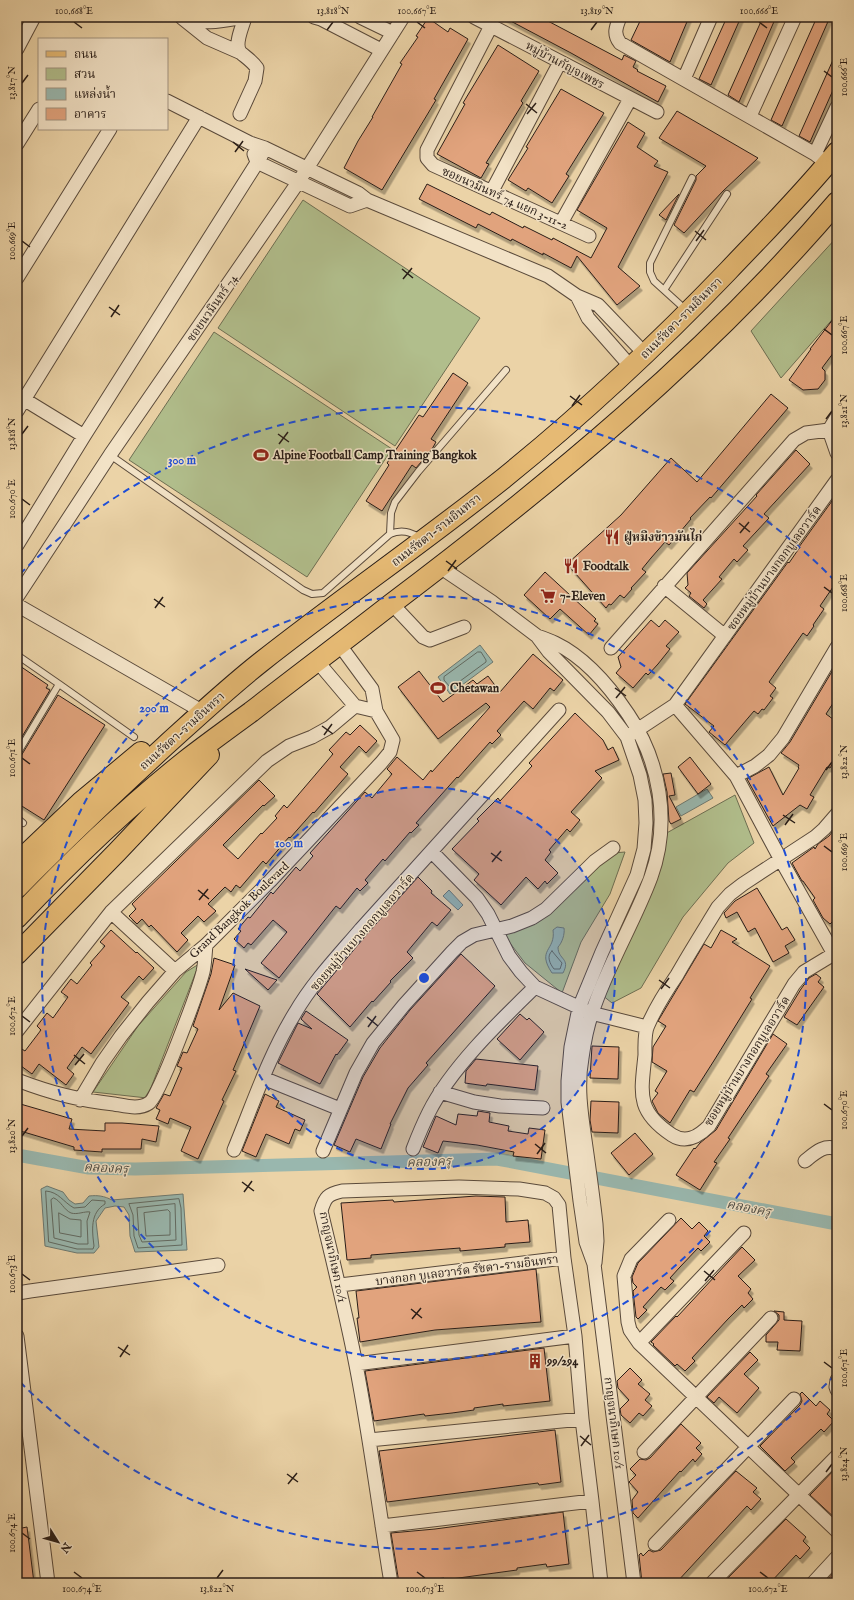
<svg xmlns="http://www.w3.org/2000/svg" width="854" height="1600" font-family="'IM FELL English','Noto Serif Thai',serif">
<defs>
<filter id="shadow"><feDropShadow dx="2.5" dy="4.5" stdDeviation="0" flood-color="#0004"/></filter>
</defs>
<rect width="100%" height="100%" fill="#ebd3a7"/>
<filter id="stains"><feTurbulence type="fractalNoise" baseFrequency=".005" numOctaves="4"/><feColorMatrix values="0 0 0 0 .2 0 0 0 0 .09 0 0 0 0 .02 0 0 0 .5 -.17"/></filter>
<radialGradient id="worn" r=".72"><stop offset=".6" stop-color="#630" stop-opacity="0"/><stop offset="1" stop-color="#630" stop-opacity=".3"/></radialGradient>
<path fill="#b1be8c" stroke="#6d6e52" d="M303 200 480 318 395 446 218 328Z
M837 237V314L781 378 751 331Z
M214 332 392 449 307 577 129 460Z
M735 795 754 843 728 863 683 917 641 988 612 1003 602 995 663 835Z
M625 852 610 894 581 942 562 993 525 963 501 931 536 920 614 853Z
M199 964 147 1098 93 1092 138 1026 186 972Z"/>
<path fill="#99b7ae" stroke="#6c7972" d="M480 645 493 662 450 694 438 677Z
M707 789 713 798 681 816 676 807Z
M449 890 463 905 458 910 443 896Z
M557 927 564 928C565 934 562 943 558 947 558 960 571 958 563 973H552C536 949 556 951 553 930Z
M47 1186 63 1192 69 1200 75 1204 83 1203 89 1196C98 1195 104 1196 112 1200L183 1194 187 1250 135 1252 130 1236 129 1215 124 1207 115 1206 105 1208 96 1221 99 1247 94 1253H77L45 1246 41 1189Z"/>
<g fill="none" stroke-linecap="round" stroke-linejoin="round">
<path stroke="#616a62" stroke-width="1" d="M478 652H481L486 660V662L452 687H450L444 680V677Z
M552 951 562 963 560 969H554C550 964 546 956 552 951Z
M46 1191C59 1192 63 1202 74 1208L85 1207 92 1200 105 1201V1204C90 1213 92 1230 94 1246L93 1249H77L49 1242Z
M54 1198C61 1201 64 1210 71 1213 77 1215 85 1211 90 1212L87 1221 88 1244H78L54 1238 51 1200Z
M179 1199 181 1208 182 1245 138 1248 134 1236 133 1215 129 1204Z
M175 1204 176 1240 142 1242 139 1235 137 1208Z
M168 1210 170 1212V1235L146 1236 144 1213Z
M59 1213 70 1219 81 1220V1237L60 1233Z"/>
<path stroke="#99b7ae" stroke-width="13" d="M17 1155 89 1168 135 1169 497 1159 837 1224"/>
</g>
<path fill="#e1a37d" stroke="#291d17" filter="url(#shadow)" d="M503 17H547L546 20 622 60 624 55 636 61 633 67 638 70 637 71 666 86 658 102 571 53Z
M642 17H689L670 62 631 40Z
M727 17H741L711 85 699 79Z
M763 17H776L739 102 728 95Z
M817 17H830L782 126 771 120Z
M428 18 448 32 450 28 468 39 434 99 436 100 382 190 344 168 358 141 373 117H372L402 64 400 63 418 37 416 36Z
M498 45 539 71 521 101 523 103 486 163 489 164 481 178 437 154 465 104 463 103Z
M837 51V81L810 142 799 136Z
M561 89 604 113 566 174 569 176 552 203 528 188 526 191 508 180 528 148 526 147Z
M677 111 758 158 723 191 684 233 674 225 696 180V176L706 166 659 138Z
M628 122 645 133 637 147 658 161 654 166 668 172 618 267 640 286 617 305 577 256 571 268 543 253V255L512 239 511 241 478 224 476 228 419 199 427 184 490 215 492 212 523 228 524 226 552 240 553 238 591 258 607 228 577 210Z
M679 194 666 220 659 215Z
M837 314V348L822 368 825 371V380L818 389 803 390 789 380 811 349H810Z
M453 373 468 383 431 439 436 442 432 449 416 468 412 465 382 511 366 501 389 465 387 463 419 415 423 417Z
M771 394 788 408 711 498 710 497 690 518 691 519 669 545 665 542 651 558 642 569 646 572 631 588 632 589 624 598 620 595 611 605 609 604 606 608 567 564 621 515 671 458 697 482Z
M796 450 810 464 764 514 769 518 743 546 748 550 737 562 734 559 719 577 722 579 703 600 707 604 704 608 689 596 691 593 685 588 688 585 687 573 757 496 756 495Z
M837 494V589L833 587 820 606 824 609 813 625 814 626 807 636 803 633 769 682 776 688 770 696 773 698 764 710 762 709 758 714 754 711 725 745 709 732 714 726 685 704 788 562 789 563 800 547H799Z
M545 572 596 619 594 621 598 624 589 635 560 609 550 619 524 595Z
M651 620 659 627 665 620 679 632 666 646 670 649 658 664 648 675 646 673 633 688 616 673 621 667 618 657Z
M533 654 563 680 554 691 550 688 533 709 524 701 497 731 501 735 492 744 490 742 458 778 457 777 416 823 419 825 411 833 410 832 385 861 383 859 365 880 368 883 360 891 357 888 340 909 336 906 279 978 261 963 287 932 273 920 251 945 248 943 244 948 234 939 241 931 238 929 248 917 250 918 271 892 273 894 296 867 300 871 313 856 310 853 365 792 372 798 392 774 387 769 397 757 423 780 431 770 432 772 490 707 486 703 438 739 398 687 419 671 443 702 473 680 477 684 488 676 500 692Z
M837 663V697L826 714 837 722V756L830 768 827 767 810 795 814 797 807 809 800 805 773 826 747 779 769 767 783 795 799 768 798 767 799 765 781 753 790 742Z
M17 664 48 685 46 688 50 690 17 745Z
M58 695 105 725 44 820 17 803V758L21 756Z
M575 713 603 740 608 750 613 747 619 760 595 771 602 778 571 812 580 820 570 832 567 829 549 850 551 852 545 860 558 873 547 884 545 881 538 889 526 877 501 905 474 880 479 874 452 849 479 821 477 819 498 798 500 801 532 766 529 763Z
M360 725 377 741 366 753 359 746 340 767 348 774 314 813 313 812 290 838 289 837 266 864 263 861 240 888 236 885 231 892 225 887 208 904 216 911 204 922 198 916 181 933 188 940 177 952 151 925 149 927 142 919 137 924 129 916 136 909 132 904 259 780 275 796 264 806 263 805 223 845 238 859 261 833 262 834 277 818 275 816 284 805 287 808 333 754 329 750 346 732 350 735Z
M690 757 711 784 698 794 678 767Z
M671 773 675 795 669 796 681 819 671 824 669 821 667 792 663 774Z
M837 826V908L833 913 837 917 830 924 823 918 813 900 815 898 803 881H802L792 863 814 847 815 849 818 844 829 836Z
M418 877 432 891 431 893 451 910 437 926 432 922 407 952 413 958 390 981 391 982 373 1002 372 1001 350 1027 317 994 367 934Z
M757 888 782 930 787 927 795 940 785 946 789 953 773 962 755 928 748 932 737 912 726 918 724 913 735 901Z
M111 930 136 953 137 952 154 968 143 980 139 976 121 997 129 1003 91 1054 82 1047 67 1068 74 1074 66 1085 39 1064 32 1074 17 1063V1046L25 1051 41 1030 37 1026 47 1013 53 1018 68 997 61 992 71 979 77 984 92 965 90 963 105 946 100 942Z
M721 930 737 939 732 942 770 966 750 998 752 999 715 1059 694 1092 690 1090 670 1123 658 1113 652 1101 658 1093 655 1091 667 1071 652 1062 653 1047 666 1026 658 1021 704 944 711 948Z
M461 954 495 986 426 1063 428 1065 408 1088 390 1124H391L381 1149 356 1139 350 1152 334 1145 363 1077 380 1048 410 1010Z
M214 958 235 965 219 1010 233 993 260 1006 233 1070 236 1071 222 1100 224 1101 198 1159 181 1151 191 1127 170 1118 168 1124 156 1119 160 1110 156 1108 164 1094 170 1096 182 1068 177 1066 183 1052 187 1053 198 1029 193 1026 211 974Z
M245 969 277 980 268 990Z
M816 974 821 978 818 982 824 987 797 1025 784 1017 801 989 809 978Z
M306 1011 348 1040 337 1055 336 1054 320 1084 278 1063 298 1023 312 1029 301 1019Z
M520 1014 527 1020 529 1018 544 1032 520 1060 497 1039Z
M773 1034 787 1044 766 1074 769 1076 728 1138 730 1139 714 1162 717 1163 700 1190 676 1175 694 1148 695 1149 700 1143 716 1130Z
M592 1046 619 1047 618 1079 590 1078Z
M476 1059 538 1066 535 1090 487 1084 486 1086 465 1083 466 1071Z
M265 1094 279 1101 276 1107 305 1120 300 1131 295 1129 289 1144 266 1134 256 1157 242 1151Z
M591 1101 619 1102 618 1133 592 1132 590 1120Z
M17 1103 72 1119 69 1129 105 1131V1123H122L159 1126 156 1142 142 1139 141 1149H102V1152L74 1150V1147L17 1130Z
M478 1111 490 1113 489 1122 509 1126 508 1131 528 1134 529 1128 545 1130 541 1159 513 1156 514 1152 477 1145 443 1141 438 1153 423 1147 436 1116 456 1125 458 1114 477 1116Z
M635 1133 653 1154 629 1175 611 1153Z
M476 1196 505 1197 506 1222 528 1220 530 1242 505 1244V1247L460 1251V1248L371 1255V1258L347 1260 341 1203 393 1200 394 1202Z
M681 1218 692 1229 699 1222 708 1231 704 1236 710 1242 701 1251 698 1248 680 1267 670 1278 674 1281 665 1290 661 1287 643 1307 647 1310 638 1319 636 1317 633 1291 637 1287 633 1283 632 1277 638 1263Z
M742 1247 755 1260 738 1276 751 1289 748 1293 753 1299 744 1308 742 1305 728 1319 692 1358 695 1361 685 1371 677 1364 675 1366 653 1345 654 1344 651 1342 676 1316 677 1317Z
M536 1269 541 1322 435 1330 360 1342 357 1318H359L356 1291Z
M774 1311 784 1312V1320L802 1321 800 1351 777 1350 778 1342H766V1335L779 1320V1315Z
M544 1348 550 1401 503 1406V1404L474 1408V1410L452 1413 425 1416 424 1414 374 1421 365 1371Z
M750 1352 758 1360 744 1374 759 1388 737 1413 719 1397 714 1403 707 1397Z
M630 1368 642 1380 638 1384 650 1394 645 1400 652 1406 643 1416 639 1413 630 1423 621 1415 620 1409 629 1400 618 1388 617 1381Z
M802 1392 816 1406 820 1401 830 1410 827 1414 834 1421 824 1432 821 1429 791 1458 795 1462 785 1471 760 1446 800 1405 802 1401 800 1394Z
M681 1424 701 1443 696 1448 702 1454 695 1462 693 1459 681 1472 680 1471 638 1518 633 1513 632 1500 638 1492 629 1482 636 1475 630 1469 640 1459 646 1460 650 1458Z
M555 1430 561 1482 539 1485 538 1483 387 1502 379 1451Z
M837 1467V1520L810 1495Z
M736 1471 757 1488 753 1492 761 1499 751 1510 747 1506 676 1583H642L639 1555 641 1553 643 1556 649 1550 653 1552 661 1550Z
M563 1512 569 1564 547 1567 546 1564 517 1568V1570L444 1580V1578L399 1583 391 1533 435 1529Z
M786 1519 806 1537 803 1541 810 1548 800 1559 796 1555 770 1583H723Z
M27 1527 34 1583H22L17 1529Z
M837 1569V1583H824Z"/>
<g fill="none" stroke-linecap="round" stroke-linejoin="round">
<g stroke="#5a4a3b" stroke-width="8">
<path id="lane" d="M664 290 727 194
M686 310 654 281 650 272V263L692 178
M110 455 303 590 312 594 323 593 390 534C402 529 410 532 421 538
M390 534 391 513 395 502 418 472 506 370
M17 655 59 684
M17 754 59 684 134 737
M17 818 23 823"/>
</g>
<g stroke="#5a4a3b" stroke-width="15">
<path id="street" d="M314 17 321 19 381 50
M360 17 393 33
M474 17 657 112
M620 17C616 27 613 34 620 43L815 154 828 164
M182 18 207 38 239 52
M186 19C205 25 225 20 245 17
M491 26 427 150V158L433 165 589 236
M17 49 34 17
M684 79 711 17
M167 101 250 143 265 148 358 193 367 200 548 276 577 296 598 305 645 354
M240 114 255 81 257 68C252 61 247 58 241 53 233 45 243 26 245 17
M750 116 795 17
M17 144 39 109
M254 154 257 162 350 206 367 200
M815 154 837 107
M492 191 560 62
M561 223 630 99
M17 278 110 129
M577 296 588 318 631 367
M17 395 84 436
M17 411 199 117
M837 417 829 430 837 453
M17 545 84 436 260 158 265 148
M440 567 492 602 537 636 549 652 608 712 627 737 640 775 645 800 646 823 644 849 637 875 602 952 579 1008 571 1047 568 1081V1102L580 1201 586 1242 594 1264 634 1583
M664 586 725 636
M17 597 110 455 299 181 403 17
M392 604 423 637 430 640 464 627
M17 605 198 709
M537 636C543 638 549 640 555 643 584 657 610 687 628 714 660 761 671 822 651 877 634 923 607 966 592 1013 587 1027 584 1043 582 1058 577 1085 581 1113 585 1140 589 1168 593 1196 596 1224L597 1241 595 1263
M611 648 794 440 806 433 829 430
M317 661 355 706 376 711
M675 705 736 776 781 860 834 954
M631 734 675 705 837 480
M736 776 755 766 769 755 783 738 837 647
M837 814 824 829 815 837 743 884 730 894 718 907C704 930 690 952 677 975 666 991 656 1007 648 1025 644 1033 645 1046 645 1055 641 1094 636 1111 672 1135 686 1144 698 1137 709 1126L794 984 804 972 837 952
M432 852 477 898 488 914 509 956 521 972 535 987 591 1013 647 1027
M111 912 175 971
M17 1031 111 912 267 761 289 746 312 737 330 727 355 706
M263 1078 340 1109
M17 1080C51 1093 78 1100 114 1104 126 1106 139 1110 149 1103 159 1098 199 988 203 972 205 963 205 954 206 945
M440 1092 474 1102 500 1106 543 1108
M80 1100 102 1063 121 1036 148 1002 175 971 206 945 270 881 381 763 390 752 393 740 376 711 372 689 339 644
M413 1149C418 1136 423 1124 429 1112 451 1068 499 1022 535 987
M234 1150C253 1104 269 1055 295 1013 313 982 338 956 361 929L559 710
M323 1151 356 1073 373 1043 404 1005 452 952 462 942 474 935 512 926 532 918 546 909 595 861 613 848
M805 1161C815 1153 824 1144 837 1149
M669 1220 631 1259 624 1276 628 1322 630 1330 639 1343 837 1531
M340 1285 564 1258 575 1336
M17 1295 18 1293 30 1291 218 1265
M17 1336 48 1583
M639 1343 744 1233
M356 1364 575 1336 582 1419
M837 1380 836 1387 837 1390
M369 1440 582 1419 592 1501
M644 1452 771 1318
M382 1526 592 1501 601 1583
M655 1544 794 1399
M391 1583C379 1510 370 1437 356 1365 346 1313 333 1262 321 1211 325 1197 328 1194 342 1191L459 1187 519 1189 545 1193 554 1198 559 1205 564 1258
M712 1583 837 1456
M813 1583 837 1557"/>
</g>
<g stroke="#291d17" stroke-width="22">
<path id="primary" d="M17 863 81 802 141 752
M17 888C65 839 115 792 165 746 197 717 228 688 261 662 341 599 425 541 504 478 583 414 658 344 728 271 765 232 803 194 837 152
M17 918C70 862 125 809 185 761 207 744 229 728 251 712 297 676 344 641 390 605 550 484 706 356 837 202
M17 954 117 852 209 755"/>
</g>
<use href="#lane" stroke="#f2e2c6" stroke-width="6"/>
<use href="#street" stroke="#f2e2c6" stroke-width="13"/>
<use href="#primary" stroke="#e6ba74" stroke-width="20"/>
</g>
<path fill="none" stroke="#291d17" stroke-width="1.5" d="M74 22 82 28M417 22 425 28M759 22 767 28M327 30 333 22M591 30 597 22M824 71 832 77M22 83 28 75M526 104 537 113M527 114 536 103M233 142 244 151M235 152 243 141M695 231 706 240M22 241 30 247M696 241 704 230M402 269 413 278M403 279 412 268M109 307 120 315M111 317 119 305M824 329 832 335M570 396 582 405M572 406 580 395M826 419 832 411M22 434 28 426M278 434 289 442M279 444 288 432M22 499 30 505M739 523 750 532M740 533 749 522M446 561 457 569M448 571 456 560M824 587 832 593M154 599 165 607M155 608 163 597M615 688 626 696M616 698 625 687M322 726 333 734M324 735 332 724M22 758 30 764M826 770 832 762M783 815 795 823M785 825 793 814M824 846 832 852M491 853 502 861M492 862 501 851M198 890 209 899M199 900 208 889M659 980 670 988M661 989 669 978M22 1016 30 1022M367 1017 378 1026M368 1027 376 1016M74 1055 85 1064M75 1065 84 1054M824 1104 832 1110M22 1136 28 1128M535 1144 546 1153M537 1154 545 1143M242 1182 254 1191M244 1192 252 1181M704 1271 715 1280M22 1274 30 1280M705 1281 714 1270M411 1309 422 1318M412 1319 421 1308M118 1347 130 1355M120 1357 128 1345M824 1362 832 1368M580 1436 591 1445M581 1446 589 1435M826 1472 832 1464M287 1474 298 1482M288 1484 297 1473M22 1533 30 1539M74 1572 82 1578M417 1572 425 1578M760 1572 768 1578M217 1578 223 1570"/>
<circle cx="424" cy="978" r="191" fill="#1d4ed8" fill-opacity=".12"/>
<g fill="none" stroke="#1d4ed8" stroke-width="2" stroke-dasharray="7 5">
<circle cx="424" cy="978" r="191"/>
<circle cx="424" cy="978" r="382"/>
<path d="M835 1375A572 572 0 0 1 20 1382M20 574A572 572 0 0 1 835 581"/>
</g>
<defs>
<g id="stadium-bare" transform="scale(1.2)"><path d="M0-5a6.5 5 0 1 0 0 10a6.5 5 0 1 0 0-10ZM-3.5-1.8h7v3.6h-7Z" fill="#8f2418" stroke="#f2e2c6" stroke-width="2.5" paint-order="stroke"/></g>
<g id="restaurant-bare" transform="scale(1.2)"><path d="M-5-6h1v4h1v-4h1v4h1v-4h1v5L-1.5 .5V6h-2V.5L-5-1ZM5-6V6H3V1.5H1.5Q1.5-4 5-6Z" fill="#8f2418" stroke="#f2e2c6" stroke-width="2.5" paint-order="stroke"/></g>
<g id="supermarket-bare" transform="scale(1.2)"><path d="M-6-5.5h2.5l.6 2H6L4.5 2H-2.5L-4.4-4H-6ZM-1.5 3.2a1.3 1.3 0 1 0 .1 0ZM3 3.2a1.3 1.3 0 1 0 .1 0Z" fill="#8f2418" stroke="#f2e2c6" stroke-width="2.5" paint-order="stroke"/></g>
<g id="building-bare" transform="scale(1.2)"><path d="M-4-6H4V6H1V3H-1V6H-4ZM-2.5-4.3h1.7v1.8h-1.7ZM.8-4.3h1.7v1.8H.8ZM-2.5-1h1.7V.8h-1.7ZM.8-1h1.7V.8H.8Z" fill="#8f2418" stroke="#f2e2c6" stroke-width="2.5" paint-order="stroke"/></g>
</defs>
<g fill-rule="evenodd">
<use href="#stadium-bare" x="261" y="455"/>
<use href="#restaurant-bare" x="612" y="537"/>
<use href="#restaurant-bare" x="571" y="566"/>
<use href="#supermarket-bare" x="548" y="596"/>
<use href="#stadium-bare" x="438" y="688"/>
<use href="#building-bare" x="535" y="1361"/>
</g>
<g text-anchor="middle" stroke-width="3" stroke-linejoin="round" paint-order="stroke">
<g font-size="12" fill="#291d17" stroke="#f2e2c6">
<text transform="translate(565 65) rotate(28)" y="4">หมู่บ้านกัญจเพชร</text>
<text transform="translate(505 198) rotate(24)" y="4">ซอยนวมินทร์ 74 แยก 3-11-2</text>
<text transform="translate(212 308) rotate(-55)" y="4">ซอยนวมินทร์ 74</text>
<text transform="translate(681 318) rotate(-45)" y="4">ถนนรัชดา-รามอินทรา</text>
<text transform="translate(436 530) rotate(-38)" y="4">ถนนรัชดา-รามอินทรา</text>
<text transform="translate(774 568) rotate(-54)" y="4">ซอยหมู่บ้านบางกอกบูเลอวาร์ด</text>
<text transform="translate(182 731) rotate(-42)" y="4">ถนนรัชดา-รามอินทรา</text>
<text transform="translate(239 910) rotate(-44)" y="4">Grand Bangkok Boulevard</text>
<text transform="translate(362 932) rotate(-49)" y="4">ซอยหมู่บ้านบางกอกบูเลอวาร์ด</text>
<text transform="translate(747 1061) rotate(-58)" y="4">ซอยหมู่บ้านบางกอกบูเลอวาร์ด</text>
<text transform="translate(333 1257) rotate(78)" y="4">กาญจนาภิเษก 10/1</text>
<text transform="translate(467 1270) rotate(-7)" y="4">บางกอก บูเลอวาร์ด รัชดา-รามอินทรา</text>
<text transform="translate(614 1423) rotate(83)" y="4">กาญจนาภิเษก 10/1</text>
</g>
<g font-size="12" font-weight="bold" fill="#291d17" stroke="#f2e2c6" text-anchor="start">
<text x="273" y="459">Alpine Football Camp Training Bangkok</text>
<text x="624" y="541">ฝู่หมิงข้าวมันไก่</text>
<text x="583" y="570">Foodtalk</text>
<text x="560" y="600">7-Eleven</text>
<text x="450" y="692">Chetawan</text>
<text x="547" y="1365">99/294</text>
</g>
<g font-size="13" font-style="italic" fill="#4b4b44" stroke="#f2e2c6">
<text transform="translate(429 1161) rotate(-2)" y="5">คลองครุ</text>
<text transform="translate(106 1167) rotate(3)" y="5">คลองครุ</text>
<text transform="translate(749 1207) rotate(11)" y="5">คลองครุ</text>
</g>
</g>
<circle cx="424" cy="978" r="6" fill="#1d4ed8" stroke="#f2e2c6" stroke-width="2"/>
<g font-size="12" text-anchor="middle" font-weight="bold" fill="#1d4ed8" stroke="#f2e2c6" stroke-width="3" stroke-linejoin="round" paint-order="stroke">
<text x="182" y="464">300 m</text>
<text x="154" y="712">200 m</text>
<text x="289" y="847">100 m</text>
</g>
<rect width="854" height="1600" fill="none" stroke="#ebd3a7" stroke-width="44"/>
<rect x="38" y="38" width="130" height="92" fill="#f2e2c6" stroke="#a29380"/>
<rect x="46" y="51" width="20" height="6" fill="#e6ba74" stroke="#a29380"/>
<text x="74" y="58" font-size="12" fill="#291d17">ถนน</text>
<rect x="46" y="68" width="20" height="12" fill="#b1be8c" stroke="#a29380"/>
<text x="74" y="78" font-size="12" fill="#291d17">สวน</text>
<rect x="46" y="88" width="20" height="12" fill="#99b7ae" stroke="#a29380"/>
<text x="74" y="98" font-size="12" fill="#291d17">แหล่งน้ำ</text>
<rect x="46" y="108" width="20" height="12" fill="#e1a37d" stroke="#a29380"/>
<text x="74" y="118" font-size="12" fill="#291d17">อาคาร</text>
<g transform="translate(58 1542) rotate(127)" stroke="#f2e2c6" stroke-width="3" paint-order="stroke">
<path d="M0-3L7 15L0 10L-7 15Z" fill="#291d17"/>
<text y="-6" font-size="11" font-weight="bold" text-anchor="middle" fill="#291d17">N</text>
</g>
<rect x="22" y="22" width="810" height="1556" fill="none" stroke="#291d17" stroke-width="1.5"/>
<g font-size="10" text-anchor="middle" fill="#291d17">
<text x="74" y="14">100.668°E</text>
<text x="333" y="14">13.818°N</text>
<text x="417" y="14">100.667°E</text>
<text x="597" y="14">13.819°N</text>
<text x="759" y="14">100.666°E</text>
<text transform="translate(843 77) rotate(-90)" y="4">100.666°E</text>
<text transform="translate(11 83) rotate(-90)" y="4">13.817°N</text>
<text transform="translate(11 241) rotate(-90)" y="4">100.669°E</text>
<text transform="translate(843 335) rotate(-90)" y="4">100.667°E</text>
<text transform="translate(843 411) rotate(-90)" y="4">13.821°N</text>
<text transform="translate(11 434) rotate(-90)" y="4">13.818°N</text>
<text transform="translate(11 499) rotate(-90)" y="4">100.670°E</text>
<text transform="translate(843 593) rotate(-90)" y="4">100.668°E</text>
<text transform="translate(11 758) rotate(-90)" y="4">100.671°E</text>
<text transform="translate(843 762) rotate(-90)" y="4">13.822°N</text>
<text transform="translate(843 852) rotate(-90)" y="4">100.669°E</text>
<text transform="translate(11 1016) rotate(-90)" y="4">100.672°E</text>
<text transform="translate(843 1110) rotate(-90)" y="4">100.670°E</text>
<text transform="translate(11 1136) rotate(-90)" y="4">13.820°N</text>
<text transform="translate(11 1274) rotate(-90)" y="4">100.673°E</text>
<text transform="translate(843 1368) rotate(-90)" y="4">100.671°E</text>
<text transform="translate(843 1464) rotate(-90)" y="4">13.824°N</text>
<text transform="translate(11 1533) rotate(-90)" y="4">100.674°E</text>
<text x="82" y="1592">100.674°E</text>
<text x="217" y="1592">13.822°N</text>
<text x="425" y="1592">100.673°E</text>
<text x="768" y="1592">100.672°E</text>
</g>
<rect width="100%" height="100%" filter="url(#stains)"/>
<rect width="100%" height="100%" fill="url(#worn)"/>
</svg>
